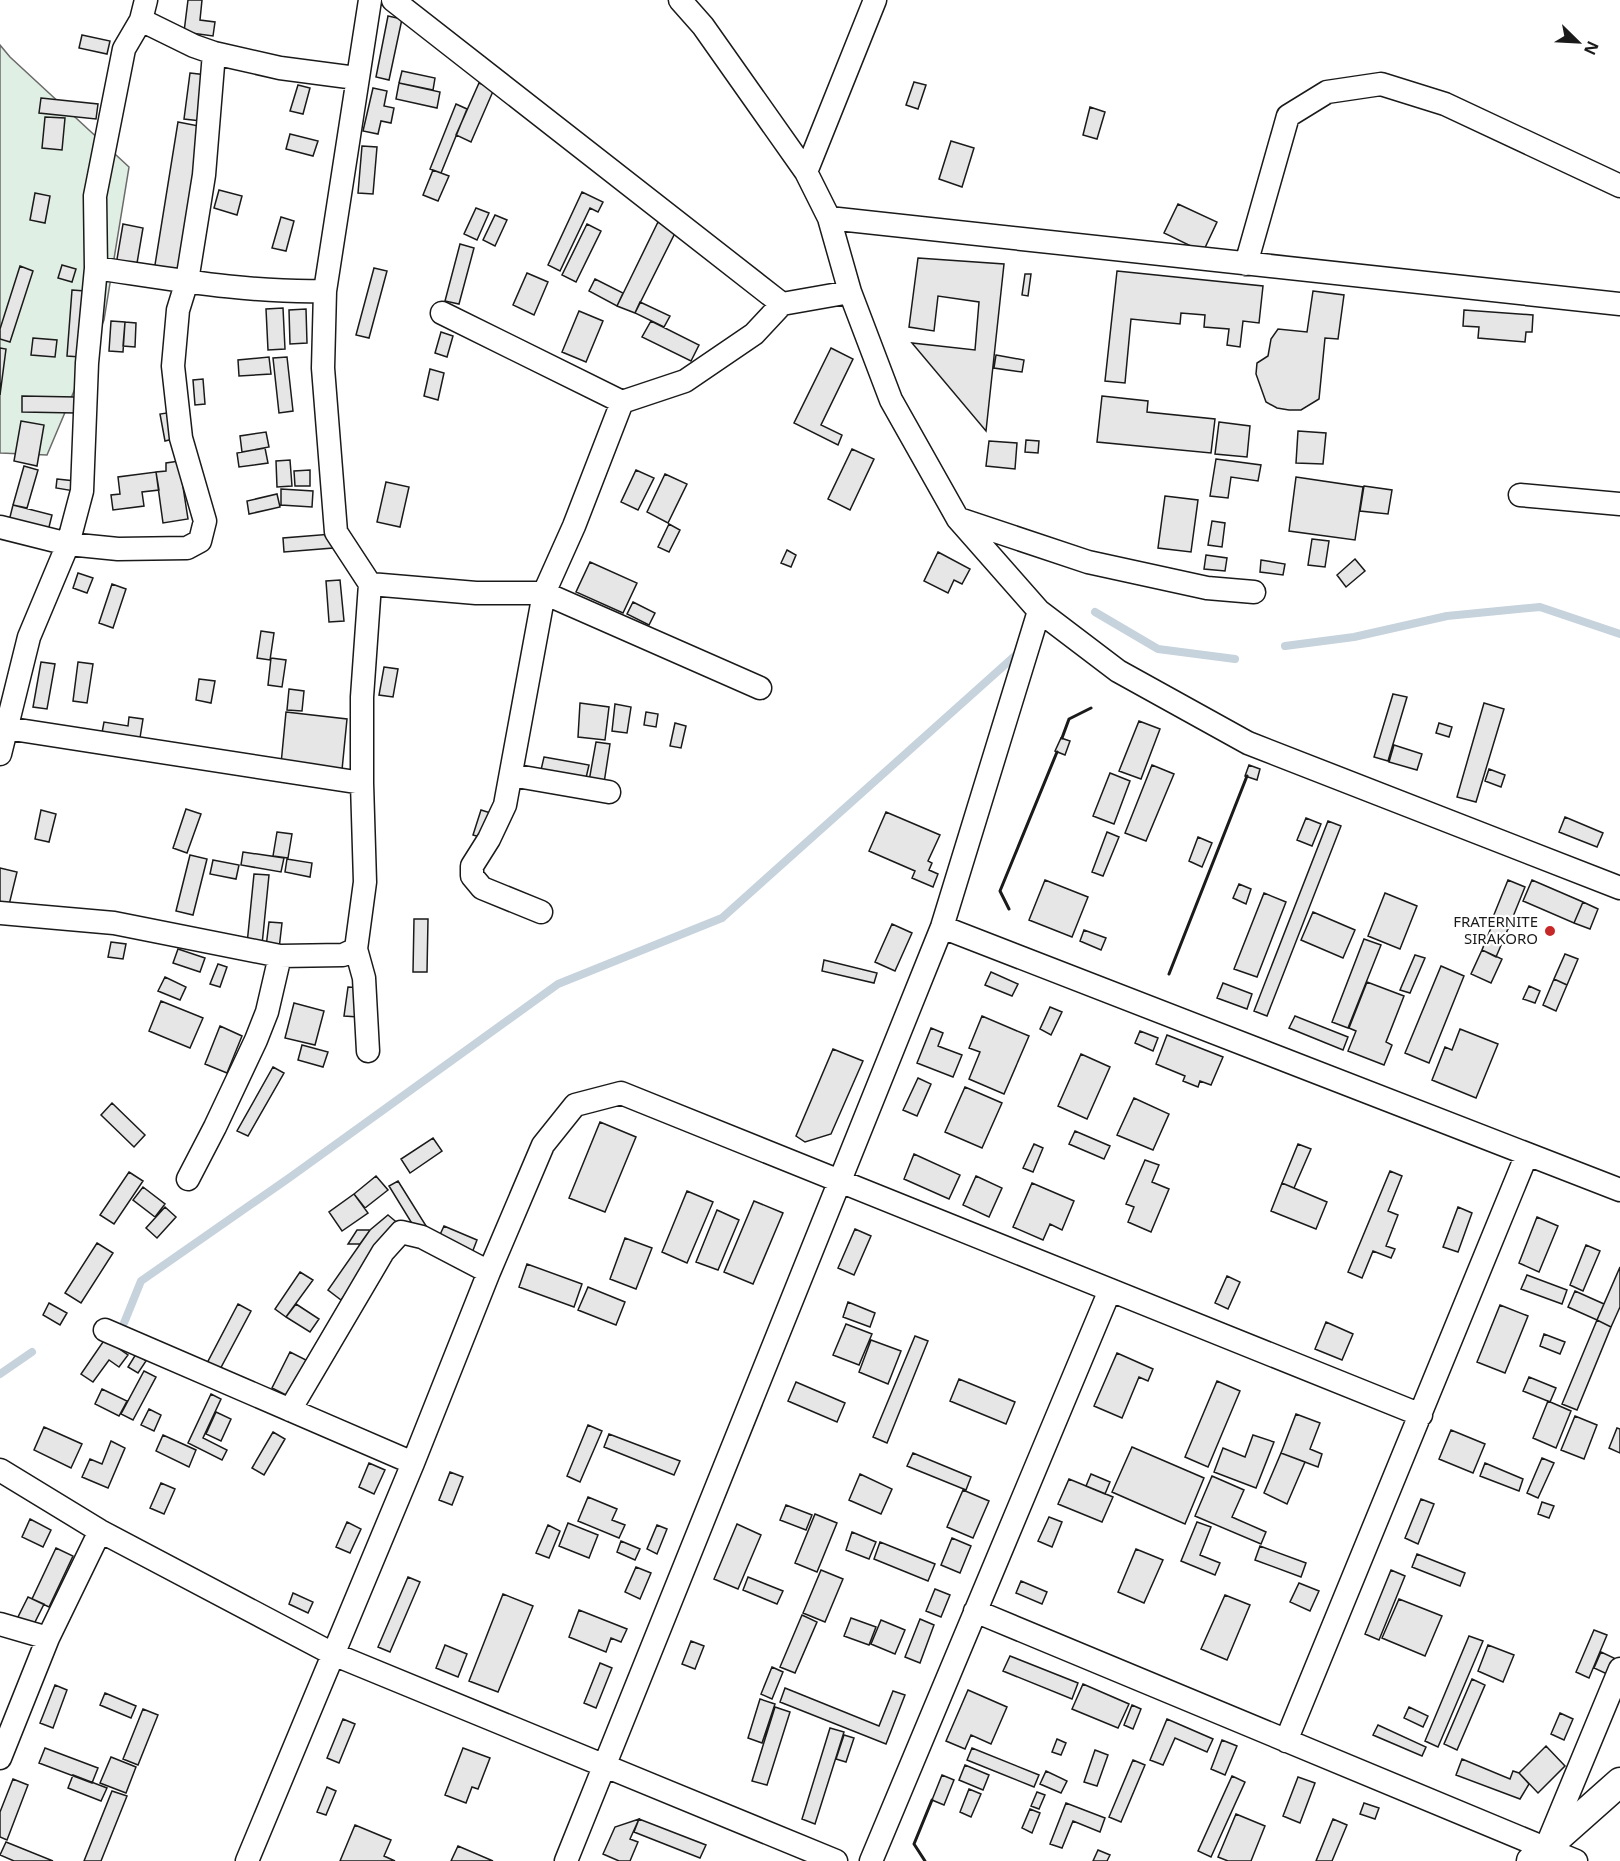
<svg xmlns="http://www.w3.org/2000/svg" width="1620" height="1861" font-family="'Noto Sans',sans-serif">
<rect width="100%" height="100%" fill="#fff"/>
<path fill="#e0efe3" stroke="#6a6a6a" stroke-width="1.5" d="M0 45 10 57 129 167 104 320 47 455 0 453Z"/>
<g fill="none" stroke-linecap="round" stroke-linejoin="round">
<path stroke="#c6d2dc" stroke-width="8" d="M1095 612 1158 649 1235 659
M1285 646 1354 637 1447 616 1540 607 1620 634
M124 1323 141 1281 289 1178 558 984 722 918 1017 654
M0 1374 32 1352"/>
</g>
<path fill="#e6e6e6" stroke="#1a1a1a" stroke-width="1.5" d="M188 0H202L200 20 215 22 213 36 184 32Z
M388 16 402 19 389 80 376 77Z
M82 35 110 41 107 54 79 48Z
M402 71 435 78 433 90 399 83Z
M190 73 207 75 201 121 184 119Z
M914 82 926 85 918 109 906 105Z
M399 83 440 92 437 108 396 99Z
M479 83 494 89 471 142 456 135Z
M298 85 310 88 303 114 290 111Z
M373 88 387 91 384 106 394 108 391 123 381 121 378 134 363 131Z
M41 98 98 104 96 119 39 113Z
M456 104 467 109 441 173 430 169Z
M1090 107 1105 112 1097 139 1083 135Z
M45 117 65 118 62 150 42 148Z
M178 122 204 127 180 275 154 271Z
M290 134 318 141 313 156 286 149Z
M951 141 974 148 962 187 939 179Z
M362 146 377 147 373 194 358 193Z
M433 170 449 176 438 201 423 195Z
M219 190 242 196 237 215 214 208Z
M582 192 603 202 598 212 590 208 560 271 548 265Z
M35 193 50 196 45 223 30 220Z
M1178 204 1217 222 1203 252 1164 233Z
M476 208 489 213 477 240 464 234Z
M495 215 507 220 495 246 483 240Z
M281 217 294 221 286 251 272 248Z
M658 222 676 231 635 313 617 306Z
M123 224 143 228 136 269 116 265Z
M587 224 601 231 576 282 562 275Z
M460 244 474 248 459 304 445 301Z
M918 258 1004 264 986 431 912 343 975 350 979 302 938 296 934 331 909 327Z
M62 265 76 269 72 282 58 278Z
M20 266 33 271 10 342 0 339V329Z
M374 268 387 271 369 338 356 335Z
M1117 271 1263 286 1259 323 1243 321 1240 347 1227 345 1229 329 1204 327 1205 315 1181 313 1180 324 1131 319 1125 383 1105 381Z
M527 273 548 282 534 315 513 305Z
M1025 274H1031L1028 296 1022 295Z
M595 279 623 293 617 306 589 291Z
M72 290 85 291 80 357 67 356Z
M1313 291 1344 295 1338 339 1325 338 1319 399 1301 410H1289L1277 408 1266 402 1256 374 1257 363 1268 356 1271 339 1278 329 1307 332Z
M640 302 670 316 664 327 635 313Z
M283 308 285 349 268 350 266 309Z
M306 309 307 343 290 344 289 310Z
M1464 310 1533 315 1532 332H1526L1525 342 1478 338 1479 327 1463 326Z
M579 311 603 321 586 362 562 352Z
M111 321 125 322 123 352 109 351Z
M651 321 699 345 691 361 642 337Z
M125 322 136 323 135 347 123 346Z
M441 332 453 336 447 357 435 353Z
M33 338 57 340 55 357 31 355Z
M0 348 6 349 0 395Z
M831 348 853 359 821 425 842 435 838 445 794 423Z
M996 355 1024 360 1022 372 994 368Z
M269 357 271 374 239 376 238 360Z
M287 357 293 411 279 413 273 358Z
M430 369 444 373 438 400 424 396Z
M203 379 205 404 195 405 193 380Z
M22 396 76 397V413L22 412Z
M1102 396 1148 401 1147 412 1215 419 1211 453 1097 442Z
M173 412 177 438 165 441 160 414Z
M21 421 44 425 37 466 14 461Z
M1219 422 1250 426 1247 457 1215 454Z
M1298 431 1326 433 1323 464 1296 463Z
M266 432 269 447 242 452 240 436Z
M1026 440 1039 441 1038 453 1025 452Z
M989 441 1017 443 1015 469 986 466Z
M265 448 268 463 239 467 237 453Z
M852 449 874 459 850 510 828 499Z
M1216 459 1261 465 1258 481 1231 477 1228 498 1210 496Z
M290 460 292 486 277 487 276 461Z
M179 461 188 519 163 523 156 472 166 471V463Z
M24 466 38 470 27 508 13 505Z
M310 470V486H295L294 471Z
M636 470 654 478 638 510 621 502Z
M156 472 159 490 142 492 144 506 113 510 111 495 120 494 118 477Z
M665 474 687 484 668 523 647 512Z
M1296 477 1363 487 1355 540 1289 531Z
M57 479 75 481 74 491 56 488Z
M386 482 409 487 400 527 377 522Z
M1364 486 1392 490 1388 514 1360 511Z
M281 489 313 491 312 507 281 505Z
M277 494 280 507 249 514 247 501Z
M1165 496 1198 500 1191 552 1158 548Z
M13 505 52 515 47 535 8 525Z
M1212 521 1225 523 1222 547 1208 545Z
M669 524 680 530 669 552 658 547Z
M332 534 333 548 284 552 283 538Z
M1312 539 1329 541 1325 567 1308 565Z
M787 550 796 555 791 567 781 563Z
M938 552 970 569 962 584 954 580 948 593 924 581Z
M1206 555 1227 558 1225 571 1204 569Z
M1355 559 1365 571 1346 587 1337 575Z
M1261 560 1285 564 1283 575 1260 572Z
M590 562 637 583 623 613 576 592Z
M78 573 93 578 87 593 73 588Z
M340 580 344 621 329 622 326 581Z
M112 584 126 589 113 628 99 623Z
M633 602 655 613 649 625 627 614Z
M261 631 274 633 270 660 257 658Z
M271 658 286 660 282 687 268 685Z
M41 662 55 664 47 709 33 707Z
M78 662 93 664 87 703 73 701Z
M384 667 398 669 393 697 379 695Z
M199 679 215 681 211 703 196 700Z
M289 689 304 691 302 711 287 710Z
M1393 694 1407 697 1388 761 1374 757Z
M580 703 609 707 605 740 578 737Z
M1484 703 1504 709 1476 802 1457 797Z
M615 704 631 707 627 733 612 731Z
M286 712 347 719 342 770 281 764Z
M646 712 658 714 656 727 644 725Z
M129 717 143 719 139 744 101 738 104 722 128 726Z
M1139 721 1160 729 1141 779 1119 771Z
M675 723 686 726 681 748 670 746Z
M1439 723 1452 727 1449 737 1436 733Z
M1061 738 1070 741 1065 755 1055 751Z
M596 742 610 744 604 783 589 781Z
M1394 745 1422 754 1417 770 1389 762Z
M544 757 589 765 586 778 541 770Z
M1152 765 1174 774 1146 841 1125 833Z
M1249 765 1260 769 1257 780 1245 776Z
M1489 769 1505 775 1501 787 1485 781Z
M1110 773 1130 781 1114 824 1093 816Z
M186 809 201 814 187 853 173 848Z
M41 810 56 814 49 842 35 839Z
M481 810 494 814 487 839 473 835Z
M886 812 940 835 928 861 932 863 929 870 938 874 933 887 912 878 915 871 869 851Z
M1565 817 1603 833 1597 847 1559 832Z
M1306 818 1321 824 1312 846 1297 840Z
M1328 821 1341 826 1267 1016 1254 1011Z
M277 832 292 834 288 858 273 856Z
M1107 832 1119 837 1103 876 1092 872Z
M1198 837 1212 843 1202 867 1189 861Z
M243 852 284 858 281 872 241 865Z
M190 855 207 859 193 915 176 911Z
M287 859 312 863 310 877 285 872Z
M213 860 239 865 236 879 210 874Z
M0 868 17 872 8 909 0 908Z
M254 874 269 875 262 945 247 944Z
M1045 880 1088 897 1072 937 1029 920Z
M1508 880 1525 887 1508 929 1491 922Z
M1532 880 1583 902 1574 923 1523 901Z
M1239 884 1251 889 1246 904 1233 898Z
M1264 893 1286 902 1257 977 1234 969Z
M1385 893 1417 906 1400 949 1368 936Z
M1583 902 1598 909 1590 929 1574 923Z
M1313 912 1355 930 1343 958 1301 940Z
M414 919H428L427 972H413Z
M269 922 282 923 279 949 266 947Z
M1493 923 1508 929 1496 957 1482 950Z
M892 924 912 933 895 971 875 962Z
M1084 930 1106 938 1101 950 1080 941Z
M1364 939 1381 945 1348 1028 1332 1022Z
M111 942 126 944 123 959 108 957Z
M178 949 205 958 200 972 173 963Z
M1482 950 1502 959 1491 983 1471 974Z
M1565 954 1578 959 1567 985 1554 979Z
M1415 955 1425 958 1410 993 1400 990Z
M824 960 877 973 874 983 822 971Z
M218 964 227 967 220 987 210 984Z
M1441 966 1464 976 1429 1063 1405 1053Z
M991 972 1018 984 1012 996 985 985Z
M165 977 186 987 180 1000 158 991Z
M1554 979 1567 985 1556 1011 1543 1005Z
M1367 982 1404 996 1386 1042 1392 1045 1384 1065 1348 1051 1356 1031 1349 1028Z
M1223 983 1252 994 1247 1009 1217 998Z
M1529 986 1540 991 1535 1003 1523 999Z
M348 987 362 988 358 1017 344 1016Z
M161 1001 203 1018 190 1048 149 1031Z
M294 1003 324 1011 315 1045 285 1038Z
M1050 1007 1062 1012 1051 1035 1040 1029Z
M982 1016 1029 1036 1004 1094 969 1079 980 1052 969 1048Z
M1295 1016 1348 1037 1343 1050 1289 1028Z
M220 1026 242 1036 227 1073 205 1064Z
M931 1028 943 1033 938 1046 962 1055 953 1077 917 1063Z
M1460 1029 1498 1044 1476 1098 1432 1080 1445 1047 1452 1050Z
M1140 1031 1158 1038 1153 1051 1135 1043Z
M1167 1035 1223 1057 1211 1085 1200 1081 1198 1087 1183 1081 1185 1076 1156 1064Z
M302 1045 328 1052 323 1067 298 1060Z
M833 1049 863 1061 831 1134 805 1142 796 1136Z
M1081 1054 1110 1067 1087 1119 1058 1106Z
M273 1067 284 1073 248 1136 237 1131Z
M918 1078 931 1084 917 1116 903 1110Z
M965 1087 1002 1103 982 1148 945 1132Z
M1134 1098 1169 1114 1153 1150 1117 1135Z
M112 1103 145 1135 134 1147 101 1115Z
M600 1122 636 1137 605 1212 569 1198Z
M1075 1131 1110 1146 1104 1159 1069 1144Z
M433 1138 442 1151 410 1173 401 1159Z
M1034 1144 1043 1148 1033 1172 1023 1168Z
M1298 1144 1311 1149 1294 1188 1282 1183Z
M914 1154 960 1175 949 1199 904 1179Z
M1145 1160 1159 1165 1152 1182 1169 1189 1151 1232 1128 1222 1134 1207 1126 1204Z
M1390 1171 1402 1176 1388 1211 1398 1215 1386 1246 1395 1249 1391 1258 1373 1251 1362 1278 1348 1272Z
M129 1172 143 1181 114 1224 100 1215Z
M376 1176 388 1190 365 1208 354 1194Z
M976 1176 1002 1188 989 1217 963 1205Z
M398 1181 428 1229 419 1235 389 1186Z
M1032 1183 1074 1201 1062 1230 1050 1224 1043 1240 1013 1227Z
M1282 1183 1327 1202 1316 1229 1271 1211Z
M143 1187 165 1204 155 1217 133 1200Z
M687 1191 713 1202 687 1263 662 1252Z
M354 1194 368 1213 342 1231 329 1212Z
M754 1201 783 1213 753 1284 724 1272Z
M165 1207 176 1217 157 1238 146 1228Z
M1458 1207 1472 1213 1458 1252 1443 1247Z
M717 1210 739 1220 718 1270 696 1262Z
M388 1215 400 1225 341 1300 328 1290 370 1230Z
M1537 1217 1558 1226 1539 1272 1519 1263Z
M444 1226 477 1240 472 1253 438 1239Z
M855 1229 871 1236 854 1275 838 1268Z
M357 1230H370L360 1244H348Z
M625 1238 652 1248 636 1289 610 1279Z
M97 1243 113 1253 81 1303 65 1293Z
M1586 1245 1600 1251 1583 1291 1570 1285Z
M527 1264 582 1284 574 1307 519 1287Z
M1620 1267V1307L1611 1327 1597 1320Z
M300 1272 313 1280 286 1317 275 1309Z
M1527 1275 1567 1290 1562 1304 1521 1289Z
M1227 1276 1240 1282 1228 1309 1215 1303Z
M588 1287 625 1302 616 1325 578 1310Z
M1575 1291 1604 1304 1597 1320 1568 1307Z
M848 1302 875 1313 870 1327 843 1317Z
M49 1303 67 1313 60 1325 43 1315Z
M238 1304 251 1311 218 1373 205 1367Z
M296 1304 319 1319 310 1332 286 1317Z
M1500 1305 1528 1316 1505 1373 1477 1362Z
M1597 1320 1611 1327 1577 1410 1562 1404Z
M1326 1322 1353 1334 1342 1360 1315 1349Z
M846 1324 872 1334 859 1365 833 1355Z
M1544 1334 1565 1342 1560 1354 1540 1346Z
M915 1336 928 1341 887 1443 873 1437Z
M105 1339 128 1355 119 1367 109 1360 93 1382 81 1374Z
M871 1340 901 1351 888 1384 859 1372Z
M290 1352 310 1362 292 1398 272 1388Z
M1117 1353 1153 1369 1148 1381 1139 1377 1122 1418 1094 1406Z
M136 1354 146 1361 138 1373 128 1367Z
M144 1371 156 1377 133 1420 121 1414Z
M1529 1377 1556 1388 1550 1402 1523 1391Z
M959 1379 1015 1402 1006 1424 950 1401Z
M1217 1381 1240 1391 1208 1467 1185 1457Z
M796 1382 845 1403 837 1422 788 1401Z
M102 1389 127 1401 119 1416 95 1404Z
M211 1394 221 1399 203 1438 227 1450 222 1460 188 1443Z
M1548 1401 1571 1411 1556 1448 1533 1438Z
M149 1409 161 1415 154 1431 141 1425Z
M216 1412 231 1419 221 1441 206 1434Z
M1296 1414 1320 1423 1310 1449 1322 1454 1318 1467 1281 1453Z
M1575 1416 1597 1425 1584 1459 1561 1450Z
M588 1425 602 1431 580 1482 567 1476Z
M44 1427 82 1444 71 1468 34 1450Z
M1617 1428 1620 1429V1453L1609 1448Z
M1451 1430 1485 1444 1473 1473 1439 1459Z
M273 1432 285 1439 264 1475 252 1468Z
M609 1434 680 1461 674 1475 604 1447Z
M163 1435 196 1450 189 1467 156 1451Z
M1253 1435 1274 1442 1256 1488 1214 1472 1223 1448 1245 1457Z
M111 1441 125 1448 108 1488 82 1477 90 1459 102 1464Z
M1132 1447 1204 1478 1185 1524 1112 1492Z
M913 1453 971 1477 966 1490 907 1466Z
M1281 1453 1305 1462 1287 1504 1264 1493Z
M1542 1458 1554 1463 1538 1498 1527 1493Z
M369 1463 385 1470 374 1494 359 1487Z
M1485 1463 1523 1479 1519 1491 1480 1476Z
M450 1472 463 1477 452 1505 439 1500Z
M860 1474 892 1489 881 1514 849 1500Z
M1091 1474 1110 1482 1105 1494 1086 1486Z
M1212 1476 1244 1490 1232 1517 1266 1532 1261 1544 1195 1516Z
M1069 1479 1113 1497 1102 1522 1058 1504Z
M161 1483 175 1489 164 1514 150 1508Z
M963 1490 989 1501 973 1538 947 1527Z
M588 1497 617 1509 612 1520 625 1525 619 1538 578 1521Z
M1421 1499 1434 1504 1418 1544 1405 1538Z
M1542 1502 1554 1506 1549 1518 1538 1514Z
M786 1505 812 1515 806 1530 780 1520Z
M815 1514 837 1523 817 1572 795 1563Z
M1049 1517 1062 1522 1052 1547 1038 1541Z
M30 1519 51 1530 43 1547 22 1537Z
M347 1522 361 1529 350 1553 336 1547Z
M1197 1522 1211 1527 1200 1555 1220 1563 1215 1575 1181 1561Z
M568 1523 598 1535 589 1558 559 1546Z
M737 1524 761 1535 738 1589 714 1579Z
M548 1525 560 1531 549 1558 536 1553Z
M657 1525 667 1529 657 1554 647 1549Z
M852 1532 876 1542 869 1559 846 1550Z
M952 1538 971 1546 960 1573 941 1565Z
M621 1541 640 1549 635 1560 617 1552Z
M880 1542 935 1564 928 1581 874 1559Z
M1260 1546 1306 1563 1301 1577 1255 1560Z
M56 1548 73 1556 49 1607 32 1599Z
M1136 1549 1163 1560 1144 1603 1118 1592Z
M1417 1554 1465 1573 1460 1586 1412 1567Z
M636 1567 651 1573 640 1599 625 1592Z
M821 1570 843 1579 825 1622 803 1613Z
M1391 1570 1405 1576 1379 1640 1365 1634Z
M408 1577 420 1582 390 1652 378 1647Z
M748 1577 783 1591 777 1604 743 1590Z
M1021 1581 1047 1592 1042 1604 1016 1593Z
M1299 1583 1319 1591 1310 1611 1290 1602Z
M935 1589 950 1595 941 1617 926 1611Z
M293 1593 313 1602 308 1613 289 1604Z
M503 1594 533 1606 498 1692 469 1681Z
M1225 1595 1250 1605 1227 1660 1201 1649Z
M28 1597 44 1604 30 1632 14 1625Z
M1399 1599 1442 1616 1425 1656 1382 1638Z
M579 1610 627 1629 621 1642 611 1638 606 1652 569 1637Z
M802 1615 817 1622 795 1673 780 1667Z
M851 1618 876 1627 869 1645 844 1636Z
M920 1619 934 1625 920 1663 905 1657Z
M881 1620 905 1630 895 1654 871 1644Z
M1594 1630 1607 1635 1589 1678 1576 1672Z
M1469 1636 1483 1641 1438 1747 1425 1741Z
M691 1641 704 1646 695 1669 682 1664Z
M445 1645 467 1654 458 1677 436 1668Z
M1488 1645 1514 1655 1503 1682 1478 1671Z
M1601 1652 1614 1658 1607 1674 1594 1668Z
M1010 1656 1078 1683 1072 1699 1003 1671Z
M600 1663 612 1668 596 1708 584 1703Z
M772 1667 783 1672 772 1699 761 1694Z
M1472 1679 1485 1685 1457 1750 1444 1744Z
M1083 1684 1129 1704 1118 1728 1072 1709Z
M55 1685 67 1690 53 1728 40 1723Z
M785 1688 879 1726 893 1691 905 1695 886 1744 780 1702Z
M968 1690 1007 1707 991 1744 971 1735 965 1749 946 1741Z
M105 1693 136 1706 131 1718 100 1705Z
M760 1699 775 1704 762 1743 748 1738Z
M1132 1705 1141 1709 1133 1729 1124 1725Z
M775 1707 790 1712 767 1785 752 1781Z
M1409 1707 1428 1716 1423 1727 1404 1718Z
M143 1709 158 1715 138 1765 123 1759Z
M1560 1713 1573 1719 1564 1740 1551 1734Z
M343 1719 355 1724 339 1763 327 1758Z
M1167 1719 1213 1739 1207 1752 1175 1738 1163 1765 1150 1760Z
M1378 1725 1426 1747 1422 1756 1373 1735Z
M830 1728 844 1732 815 1824 802 1819Z
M844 1735 854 1738 846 1762 836 1759Z
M1057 1739 1066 1743 1061 1755 1052 1752Z
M1222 1740 1237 1746 1225 1775 1211 1769Z
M1546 1746 1565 1766 1538 1793 1519 1773Z
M45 1748 98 1768 92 1783 39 1763Z
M463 1748 490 1758 478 1789 472 1787 466 1803 445 1795Z
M972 1748 1039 1775 1034 1787 967 1760Z
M1095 1750 1108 1755 1097 1786 1084 1782Z
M111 1757 136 1767 126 1793 100 1783Z
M1462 1759 1510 1779 1513 1771 1519 1773 1529 1784 1520 1799 1456 1775Z
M1133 1760 1145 1765 1121 1822 1109 1817Z
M965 1765 989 1775 983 1790 959 1780Z
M1046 1771 1067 1781 1061 1793 1040 1784Z
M73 1775 107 1788 101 1801 68 1788Z
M942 1775 954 1780 944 1805 932 1800Z
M1232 1776 1245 1782 1211 1857 1198 1851Z
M1298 1777 1315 1783 1300 1823 1283 1816Z
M13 1779 28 1785 7 1840 0 1837V1812Z
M327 1787 336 1791 326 1815 317 1812Z
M969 1789 981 1794 971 1817 960 1812Z
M112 1791 127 1796 101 1861H84Z
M1037 1792 1045 1795 1039 1809 1031 1806Z
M1066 1803 1105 1818 1100 1832 1073 1821 1062 1848 1050 1844Z
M1364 1803 1379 1808 1375 1819 1360 1814Z
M1030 1809 1040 1813 1032 1833 1022 1828Z
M1236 1814 1265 1826 1251 1861H1228L1218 1857Z
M639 1819 706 1845 700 1858 634 1832Z
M639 1819 630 1839 638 1842 630 1861H619L603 1854 615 1827Z
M1333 1819 1347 1825 1332 1861H1316Z
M355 1825 391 1840 384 1856 395 1861H340Z
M6 1842 53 1861H14L0 1855Z
M458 1846 493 1861H451Z
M1098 1850 1110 1855 1107 1861H1093Z"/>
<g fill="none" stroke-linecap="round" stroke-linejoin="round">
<g stroke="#1a1a1a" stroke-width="25">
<path id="minor" d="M393 0 782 304
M680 0 703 26 806 172 829 218 850 292 891 400 958 519 1039 611 1118 671 1248 743 1620 888
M141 20 194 46 214 53 280 68 356 78
M806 172 875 0
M829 218 1620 304
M1246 264 1288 116 1327 92 1381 84 1445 104 1620 186
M96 268C172 279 248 293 325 291L370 0
M442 313 622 402
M1520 495 1620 504
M959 519 1088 562 1207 588 1254 592
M0 527 68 544 118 549 187 548 200 541 205 521 181 438 173 366 178 310 187 281 204 175 214 53
M370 584 476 593H544L574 526 622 402 685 381 754 334 782 304 850 292
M6 728 362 783
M0 754 29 637 68 544 82 491 87 363 96 268 95 196 124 49 141 20 146 0
M511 775 609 792
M541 912 482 888 472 876V866L489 839 505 805 544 593 760 688
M0 913 114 923 280 956 343 955 356 949 365 882 362 783V697L370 584 336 532 323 368 325 291
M942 927 1620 1190
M356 949 364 978 368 1051
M188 1179 215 1127 256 1040 267 1012 280 956
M105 1330 413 1463
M290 1410 383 1252 401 1232 422 1237 489 1272
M0 1470 100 1531 333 1654 836 1861
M975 1611 1576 1861
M0 1624 48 1638
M1286 1741 1527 1154
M0 1758 48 1638 100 1531
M1547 1845 1620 1669
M247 1861 413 1463 489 1272 543 1145 575 1105 621 1093 1421 1415
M566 1861 942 927 1039 611
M871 1861 1110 1290"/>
</g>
<g stroke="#1a1a1a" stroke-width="31">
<path id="tertiary" d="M1531 1861 1620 1782"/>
</g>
<use href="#minor" stroke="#fff" stroke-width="22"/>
<use href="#tertiary" stroke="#fff" stroke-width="28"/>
<path stroke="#1a1a1a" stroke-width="3" d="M1062 738 1069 719 1091 708
M1009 909 1000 891 1057 752
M1169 974 1247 776
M925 1861 914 1844 932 1800"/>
</g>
<circle fill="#c62828" stroke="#fff" stroke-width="2" cx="1550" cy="931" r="6"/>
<g text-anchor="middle" stroke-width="4.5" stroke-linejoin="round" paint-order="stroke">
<g font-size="15" fill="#1a1a1a" stroke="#fff" text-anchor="end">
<text x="1538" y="927">FRATERNITE<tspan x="1538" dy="17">SIRAKORO</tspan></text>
</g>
</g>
<g transform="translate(1578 42) rotate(114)" stroke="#ffffff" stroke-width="4.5" paint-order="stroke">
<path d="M0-4.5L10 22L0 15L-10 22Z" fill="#1a1a1a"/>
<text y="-9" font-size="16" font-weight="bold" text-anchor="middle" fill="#1a1a1a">N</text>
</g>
</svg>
